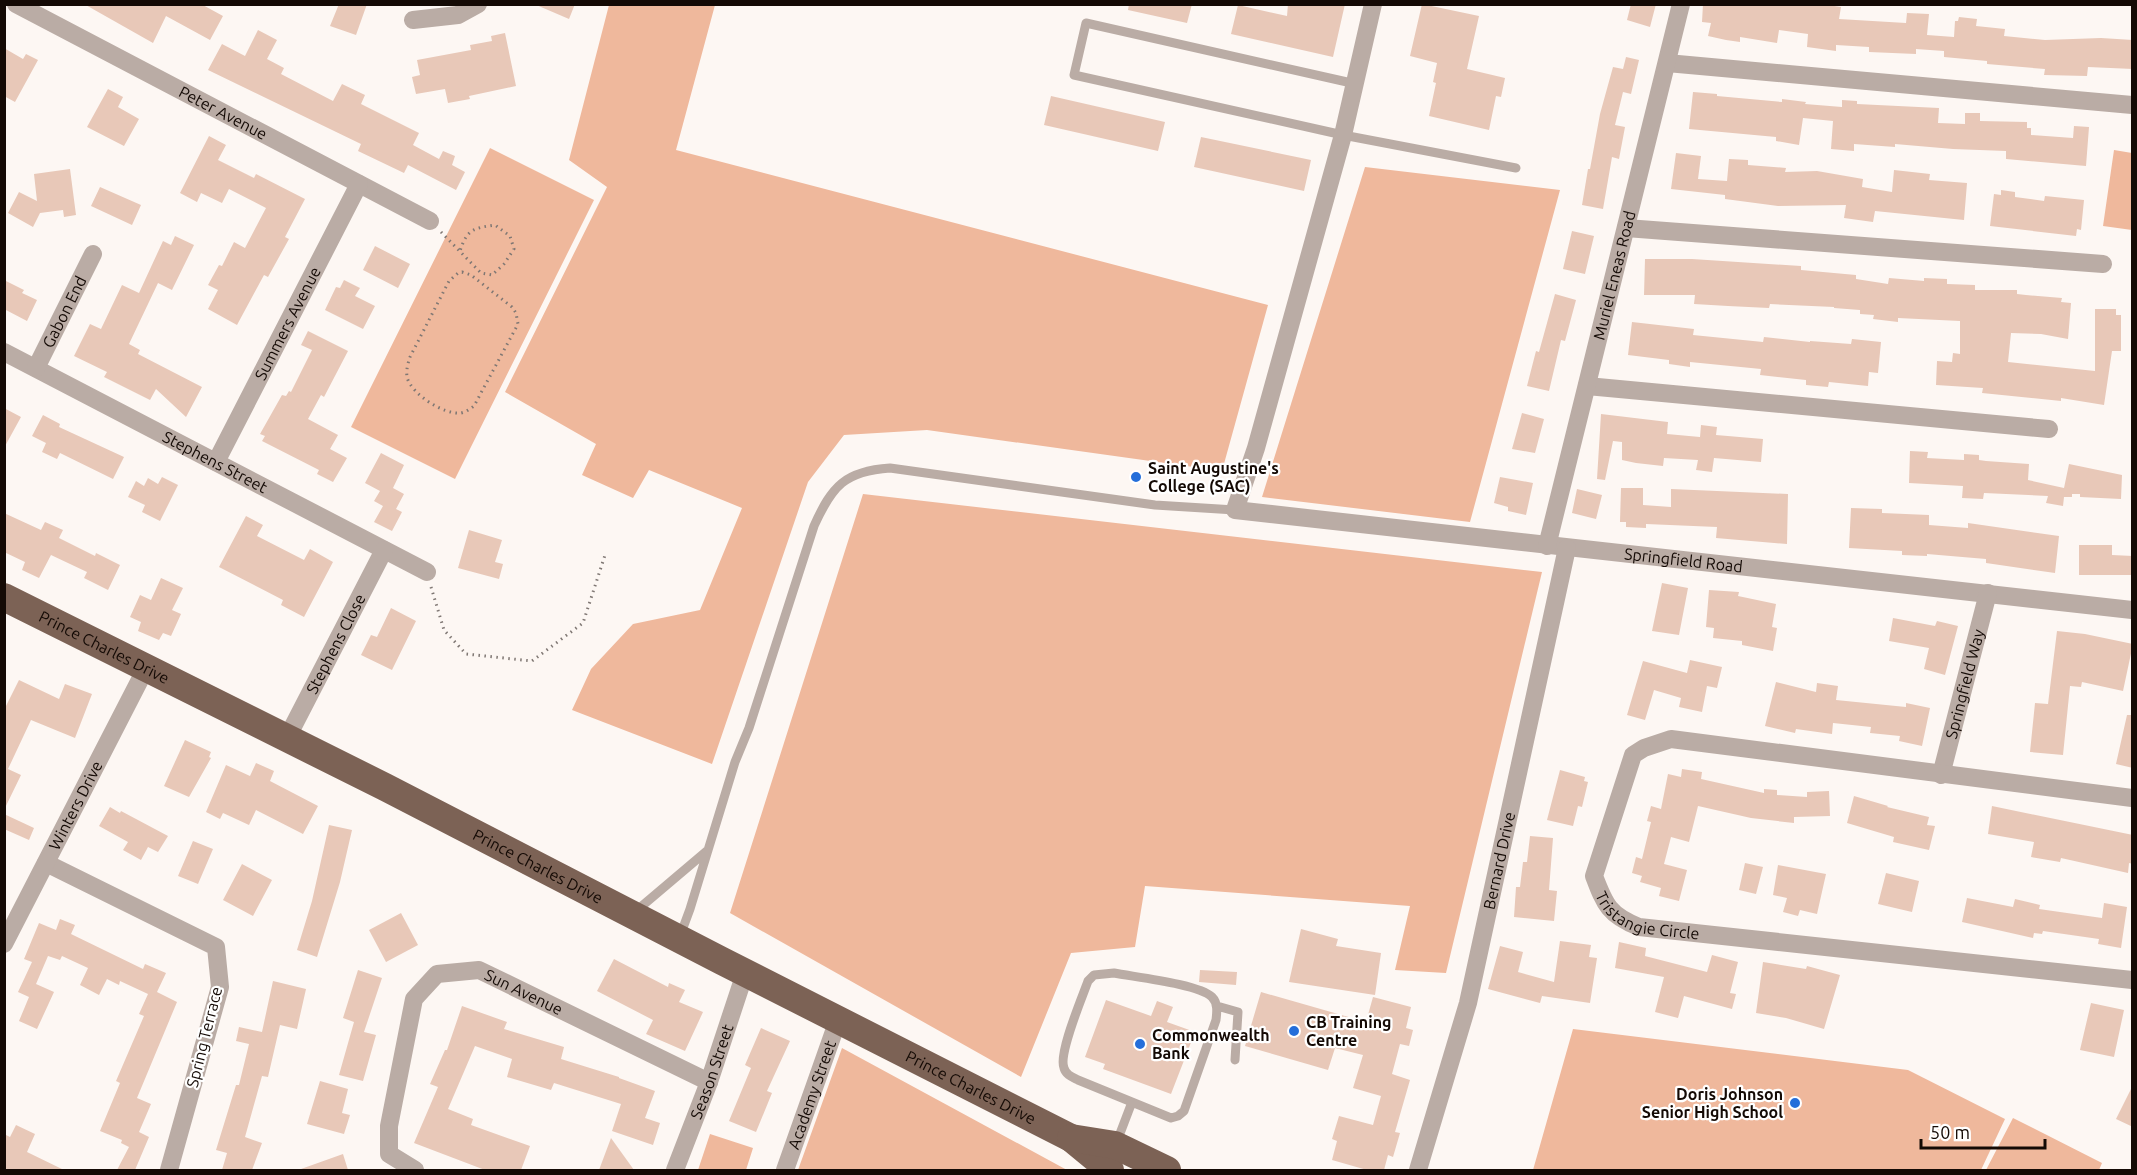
<svg xmlns="http://www.w3.org/2000/svg" width="2137" height="1175" font-family="Ubuntu,sans-serif">
<rect width="100%" height="100%" fill="#fdf7f3"/>
<path fill="#efb89c" d="M609 5H715L676 150 1268 305 1222 471 927 430 844 435 808 482 712 764 572 710 591 669 633 624 700 610 742 508 649 470 633 498 582 475 596 444 505 392 607 187 569 160Z
M490 148 594 200 455 479 351 427Z
M2114 150 2132 153V230L2103 226Z
M1365 167 1560 190 1470 522 1262 497Z
M863 494 1542 572 1446 973 1395 970 1410 906 1145 886 1135 947 1071 953 1021 1077 730 913Z
M1573 1029 1908 1070 2005 1119 1981 1170H1533Z
M842 1048 1067 1170H798Z
M2013 1118 2102 1163 2099 1170H1986Z
M710 1134 753 1148 746 1170H698Z"/>
<path fill="#e8c8b8" d="M84 4H201L223 16 210 40 166 16 153 43Z
M339 4H367L356 35 330 26Z
M534 4H575L569 19Z
M1129 4H1192L1187 23 1128 10Z
M1288 4H1345L1333 57 1231 34 1238 5 1287 16Z
M1422 4 1479 16 1467 69 1505 78 1501 97 1496 96 1489 130 1429 116 1436 83 1433 82 1437 63 1410 56Z
M1631 4H1656L1650 27 1627 20Z
M1703 4H1821L1841 7 1839 19 1906 23 1907 13 1929 14 1927 35 1954 37 1955 21H1958L1959 17 1977 19 1976 26 2005 29 2004 36 2045 40 2101 38 2133 40V69L2088 67 2087 76 2044 75 2045 69 1987 64V61L1944 57V51L1916 49V54L1869 52V47L1836 45V51L1807 47 1808 34 1779 30 1777 43 1740 37V42L1726 40 1708 36 1711 23 1702 22Z
M258 30 277 40 267 59 284 68 281 74 333 101 342 84 365 95 361 104 419 133 413 145 439 159 443 151 455 156 452 165 465 172 456 190 408 165 404 173 358 151 361 144 208 70 222 44 245 56Z
M505 33 516 86 469 96 470 99 448 103 445 89 416 94 412 77 420 75 417 60 471 50 470 45 492 41 491 36Z
M4 48 23 59 26 54 38 60 15 102 4 96Z
M1626 57 1639 60 1631 94 1623 92 1615 125 1625 127 1619 159 1612 157 1603 209 1582 205 1588 169H1590L1600 114 1613 67 1623 69Z
M108 89 123 97 118 107 139 119 124 146 87 127Z
M1693 92 1717 94V96L1782 102V99L1806 102 1805 104 1842 107V100L1857 101V104L1939 108 1938 123 1965 124V113H1980V121L2027 122V128H2031V135L2073 138 2074 126 2089 127 2086 166 2006 159V151L1953 149 1895 144V147L1854 144V151L1831 149 1833 121 1803 118 1799 145 1776 141V137L1689 129Z
M1051 96 1165 122 1158 151 1044 125Z
M209 136 226 145 218 160 254 178 256 174 305 199 285 237 289 239 268 277 264 275 237 325 208 309 218 290 208 285 219 265 222 266 234 242 245 248 266 208 229 189 222 203 201 193 197 202 180 193Z
M1201 137 1311 160 1304 191 1194 167Z
M1676 153 1701 156 1698 179 1727 181 1729 159 1748 160V165L1786 168 1785 172 1817 171 1863 179 1862 187 1892 192 1894 170 1930 174 1929 180 1967 183 1964 220 1875 211 1873 222 1844 218 1846 205 1778 206 1725 199V195L1671 189Z
M70 169 76 215 64 217 63 210 40 213 33 227 8 213 19 192 37 201 34 174Z
M100 187 141 205 132 225 91 206Z
M2001 190 2015 192V197L2044 201 2045 196 2084 200 2081 230 2077 229 2076 236 1990 226 1994 194 2001 195Z
M1572 231 1594 236 1585 274 1563 269Z
M175 236 194 245 172 290 158 283 129 344 140 350 138 354 202 387 186 417 156 389 150 400 104 377 107 372 74 356 90 324 101 329 122 285 139 293 163 241 171 245Z
M375 246 410 264 398 288 363 270Z
M1645 259H1692L1801 266V270L1856 275V279L1888 284 1889 278 1924 281V278L1947 279V284L1975 285V290H2017V294L2026 295 2062 298 2061 302 2071 303 2068 339 2041 334 2011 333 2008 362 2095 371V309H2116V315H2121V351H2112L2104 405 2061 398V401L1982 393 1983 388 1936 385 1937 361 1952 362 1953 353 1960 354V321L1898 318V322L1873 319 1874 315 1860 314V310L1834 308V307L1770 304 1769 308 1728 306 1694 304 1695 295H1644Z
M4 280 24 290 22 293 37 300 27 321 4 309Z
M344 280 360 288 355 296 375 306 363 329 325 310 336 287 340 288Z
M1555 294 1576 300 1565 341 1561 340 1549 391 1527 386 1536 351 1539 352Z
M1632 322 1694 329 1693 335 1763 342 1764 337 1810 342V341L1851 344 1852 339 1881 342 1878 373 1869 372 1868 386 1829 382 1828 387 1806 385V380L1760 375 1761 369 1690 362V367L1669 364V360L1628 355Z
M308 331 348 351 324 397 321 395 308 419 338 435 330 449 347 458 333 482 317 474 319 470 262 441 265 436 260 434 282 395 286 396 289 391 291 392 312 350 301 345Z
M4 408 21 417 4 448Z
M1522 413 1544 419 1535 453 1512 449Z
M1601 414 1668 422 1667 434 1700 437 1701 425 1717 427 1716 435 1763 439 1761 462 1714 458 1712 472 1696 470 1698 460 1664 458 1663 466 1636 463 1622 460V442L1613 441 1605 480 1597 479Z
M43 415 60 424 59 427 124 457 113 479 60 453 57 459 42 452 46 443 32 436Z
M1910 451 1928 452 1927 458 1964 460V454L1979 455V460L1986 461 2029 464 2028 480 2064 488 2069 464 2122 475 2121 499 2080 497V494H2072V497H2064L2063 506 2046 503 2048 496 1984 493 1983 499 1962 498 1963 486 1909 483Z
M381 453 404 465 393 488 404 494 396 509 402 512 392 531 374 522 383 506 374 501 380 491 365 483Z
M162 477 178 485 160 521 142 512 145 505 128 497 136 481 144 486 148 478 158 484Z
M1500 477 1533 483 1526 515 1508 511V507L1494 503Z
M1621 488H1643V505L1671 507V489L1788 494 1787 544 1716 538 1717 527 1646 524V528L1626 527V522H1620Z
M1577 489 1602 495 1596 519 1572 513Z
M1851 508 1882 509V513L1929 515V525L1968 528V523L2059 536 2055 573 1986 563V559L1927 554V556L1902 555V551L1849 548Z
M4 513 41 530 45 522 63 530 59 538 95 556 96 553 120 565 108 590 84 578 87 572 51 555 39 578 22 570 25 562 4 552Z
M246 516 263 525 257 536 304 560 310 549 333 562 304 617 281 605 283 600 219 567Z
M469 530 502 540 495 562 503 564 499 579 458 568Z
M2079 545H2112V555L2133 556V575H2079Z
M161 578 183 588 172 610 181 614 171 636 163 633 159 640 138 631 141 622 130 617 140 595 151 600Z
M1662 583 1688 588 1679 635 1652 631Z
M1709 590 1739 592 1738 596 1776 604 1772 627 1777 628 1773 651 1742 645V641L1713 638 1714 628 1706 627Z
M391 608 416 621 392 670 361 655 371 635 377 637Z
M1893 618 1935 626 1937 621 1958 626 1945 675 1924 669 1929 648 1889 641Z
M2057 631 2085 634 2133 644 2123 691 2082 682 2081 687 2070 686 2063 755 2030 752 2035 703 2048 704Z
M1690 660 1722 667 1717 688 1707 686 1702 712 1679 707 1681 698 1654 690 1645 720 1627 715 1643 661 1687 673Z
M19 680 59 699 65 684 92 694 75 738 31 720 8 769 21 775 4 810V710Z
M1776 682 1816 692 1817 683 1838 686 1836 700 1906 707V703L1930 708 1922 746 1899 741 1900 736 1870 733 1871 727 1833 723 1832 734 1796 729 1795 733 1765 726Z
M2127 715H2133V768L2116 764Z
M185 740 211 752 209 757 211 758 189 797 164 786Z
M256 763 274 771 270 781 318 806 303 834 256 810 249 825 223 813 220 819 206 812 226 765 250 776Z
M1682 769 1702 772 1701 779 1764 793V789L1777 790V795L1807 797V792L1829 791 1830 816 1794 817V823L1751 818 1698 806 1689 842 1671 837 1664 864 1687 870 1679 901 1659 896 1661 888 1640 882 1642 876 1632 873 1636 857 1642 859 1651 822 1647 821 1651 806 1661 809 1668 774 1681 777Z
M1560 770 1585 777 1584 781 1588 782 1582 807 1578 806 1573 826 1547 820Z
M1854 796 1888 806 1887 807 1929 817 1927 825 1935 826 1929 850 1893 842 1894 837 1847 823Z
M1992 806 2133 835V864L2129 863 2128 873 2061 858 2060 862 2031 857 2034 842 1988 834Z
M110 807 120 813 121 811 168 836 158 852 148 847 141 860 123 850 128 842 99 826Z
M4 814 34 828 29 840 4 829Z
M329 825 352 830 340 882 317 957 297 950 312 901Z
M1530 836 1553 838 1549 890 1557 891 1554 921 1514 917 1516 887H1520L1523 862H1527Z
M193 841 213 849 198 884 178 876Z
M1745 863 1763 867 1756 894 1739 890Z
M242 864 272 880 253 916 223 900Z
M1778 865 1826 874 1817 914 1800 910 1798 916 1783 912 1787 898 1773 895Z
M1886 873 1919 881 1912 912 1878 904Z
M1967 898 2013 907 2015 899 2040 905 2039 909 2102 918 2104 903 2127 907 2121 948 2098 944 2099 939 2043 931 2042 934 2034 933 2033 938 1962 922Z
M401 913 418 945 386 962 369 930Z
M60 919 75 925 71 934 143 969 145 964 166 973 157 992 177 1002 137 1098 151 1104 139 1132 149 1137 135 1170H117L129 1147 121 1143 122 1140 100 1131 120 1083 116 1081 144 1016 139 1014 148 994 120 981 119 985 107 979 99 995 80 985 88 968 62 956 60 960 48 956 36 984 54 992 37 1029 19 1021 29 997 18 992 32 962 24 959 39 923 56 930Z
M1301 929 1338 939 1336 946 1381 953 1375 995 1289 982Z
M1560 941 1591 945 1589 957 1597 958 1590 1003 1542 996 1540 1003 1488 989 1500 946 1523 952 1518 972 1554 982Z
M1619 942 1646 948 1645 956 1707 972 1712 955 1738 962 1730 993 1736 994 1732 1009 1684 996 1678 1018 1655 1012 1664 977 1615 968Z
M614 959 668 987 669 983 685 990 679 1002 703 1012 685 1051 646 1034 653 1020 597 991Z
M1763 962 1806 969 1807 966 1840 975 1824 1029 1786 1018 1756 1013Z
M358 970 382 978 364 1032 376 1035 363 1081 339 1075 354 1022 343 1018Z
M1200 970 1237 972 1236 985 1199 982Z
M273 981 306 989 297 1029 280 1025 268 1077 262 1076 245 1137 262 1143 252 1170H222L227 1153 216 1150 236 1085H239L249 1044 236 1041 239 1027 262 1032Z
M1261 992 1366 1022 1373 997 1411 1007 1406 1028 1413 1030 1409 1046 1400 1044 1392 1074 1410 1080 1395 1132 1400 1133 1393 1157 1388 1155 1384 1170H1367L1332 1160 1337 1141 1332 1139 1339 1116 1373 1125 1381 1096 1353 1088 1363 1055 1335 1048 1328 1070 1245 1046Z
M1106 1000 1151 1016 1157 1001 1173 1007 1167 1022 1195 1032 1171 1094 1103 1069 1105 1064 1085 1057Z
M2091 1003 2124 1010 2114 1057 2080 1050Z
M462 1006 507 1022 504 1029 564 1047 561 1059 619 1077V1078L655 1091 645 1118 660 1123 653 1145 612 1131 621 1104 554 1083 551 1090 507 1077 512 1059 475 1046 448 1109 473 1119 471 1125 530 1146 521 1170H485L414 1143 438 1087 430 1084 445 1050H447Z
M761 1028 790 1041 767 1091 772 1093 756 1132 729 1121 751 1068 745 1065Z
M320 1081 348 1089 342 1113 350 1115 344 1134 307 1124Z
M2133 1085V1127L2116 1119Z
M16 1125 35 1134 27 1152 64 1170H10L4 1168V1134L10 1137Z
M611 1138 634 1170H599Z
M343 1154 348 1170H301V1169Z"/>
<g fill="none" stroke-linecap="round" stroke-linejoin="round">
<path stroke="#7f7773" stroke-width="3" stroke-dasharray="1.5 4.5" stroke-linecap="butt" d="M441 232 481 273 492 275 504 264 514 249 510 236 495 225C474 228 467 229 460 251
M462 272 471 275 512 307 516 313 518 324 474 406C470 409 466 412 461 413 444 415 411 394 407 377 406 370 408 363 410 357L449 281 458 273Z
M431 587 444 630 466 654 532 661 583 623 606 552"/>
<path stroke="#baaca5" stroke-width="9" d="M1356 84 1086 23 1074 75 1343 135 1516 168
M636 911 708 850
M680 936 690 909 735 762 749 728 814 526C832 486 845 471 890 468L1155 505 1235 510
M1114 973C1134 977 1199 984 1212 997 1218 1003 1217 1012 1216 1020L1184 1111 1178 1116 1171 1118 1078 1080C1072 1077 1066 1075 1064 1068 1058 1054 1082 998 1088 981L1094 975Z
M1217 1006 1238 1012 1235 1060
M1116 1144 1132 1102"/>
<g stroke="#baaca5" stroke-width="18">
<path id="s1" d="M16 4 430 221"/>
<path id="s2" d="M1373 4 1343 135 1256 448 1235 510 2132 610"/>
<path d="M413 20 458 15 478 4"/>
<path d="M1667 63 2132 105"/>
<path d="M1626 228 2103 264"/>
<path id="s3" d="M4 352 427 572"/>
<path id="s4" d="M36 368 93 254"/>
<path d="M1587 386 2049 429"/>
<path id="s5" d="M216 462 359 184"/>
<path id="s6" d="M1547 546 1681 4"/>
<path id="s7" d="M287 738 384 550"/>
<path id="s8" d="M1941 775 1988 593"/>
<path id="s9" d="M2132 798 1671 739 1644 748 1633 755 1594 876C1605 905 1609 915 1639 927L2132 980"/>
<path d="M46 863 216 947 220 987 169 1170"/>
<path id="s10" d="M4 944 146 668"/>
<path id="s11" d="M415 1170 389 1154V1126L414 999 437 974 479 970 709 1082"/>
<path id="s12" d="M675 1170 709 1082 745 973"/>
<path id="s13" d="M785 1170 838 1020"/>
<path id="s14" d="M1418 1170 1468 1003 1567 548"/>
</g>
<g stroke="#7c6255" stroke-width="28">
<path id="s15" d="M4 597 385 787 722 961 1071 1138 1110 1170"/>
<path d="M1071 1138 1115 1145 1167 1170"/>
</g>
</g>
<g fill="#246eda" stroke="#fff" stroke-width="2">
<circle cx="1136" cy="477" r="6"/>
<circle cx="1294" cy="1031" r="6"/>
<circle cx="1140" cy="1044" r="6"/>
<circle cx="1795" cy="1103" r="6"/>
</g>
<g text-anchor="middle" stroke-width="4.5" stroke-linejoin="round" paint-order="stroke">
<g font-size="16" fill="#140a05" stroke="#fff">
<text dy="6" stroke="none"><textPath href="#s1" startOffset="234">Peter Avenue</textPath></text>
<text dy="6" stroke="none"><textPath href="#s6" startOffset="279">Muriel Eneas Road</textPath></text>
<text dy="6" stroke="none"><textPath href="#s4" startOffset="63">Gabon End</textPath></text>
<text dy="6" stroke="none"><textPath href="#s5" startOffset="156">Summers Avenue</textPath></text>
<text dy="6" stroke="none"><textPath href="#s3" startOffset="238">Stephens Street</textPath></text>
<text dy="6" stroke="none"><textPath href="#s2" startOffset="976">Springfield Road</textPath></text>
<text dy="6" stroke="none"><textPath href="#s7" startOffset="106">Stephens Close</textPath></text>
<text dy="6" stroke="none"><textPath href="#s15" startOffset="112">Prince Charles Drive</textPath></text>
<text dy="6" stroke="none"><textPath href="#s8" startOffset="94">Springfield Way</textPath></text>
<text dy="6" stroke="none"><textPath href="#s10" startOffset="156">Winters Drive</textPath></text>
<text dy="6" stroke="none"><textPath href="#s14" startOffset="320">Bernard Drive</textPath></text>
<text dy="6" stroke="none"><textPath href="#s15" startOffset="598">Prince Charles Drive</textPath></text>
<text dy="6" stroke="none"><textPath href="#s9" startOffset="708">Tristangie Circle</textPath></text>
<text dy="6" stroke="none"><textPath href="#s11" startOffset="314">Sun Avenue</textPath></text>
<text transform="translate(204 1037) rotate(-76)" y="6">Spring Terrace</text>
<text dy="6" stroke="none"><textPath href="#s12" startOffset="105">Season Street</textPath></text>
<text dy="6" stroke="none"><textPath href="#s15" startOffset="1084">Prince Charles Drive</textPath></text>
<text dy="6" stroke="none"><textPath href="#s13" startOffset="80">Academy Street</textPath></text>
</g>
<g font-size="16" font-weight="bold" fill="#140a05" stroke="#fff" text-anchor="start">
<text x="1148" y="474">Saint Augustine's<tspan x="1148" dy="18">College (SAC)</tspan></text>
<text x="1306" y="1028">CB Training<tspan x="1306" dy="18">Centre</tspan></text>
<text x="1152" y="1041">Commonwealth<tspan x="1152" dy="18">Bank</tspan></text>
<text x="1783" y="1100" text-anchor="end">Doris Johnson<tspan x="1783" dy="18">Senior High School</tspan></text>
</g>
</g>
<rect width="2137" height="1175" fill="none" stroke="#140a05" stroke-width="12"/>
<path d="M1921 1139v9h124v-9" fill="none" stroke="#140a05" stroke-width="3"/>
<text x="1930" y="1139" font-size="18" fill="#140a05" stroke="#ffffff" stroke-width="4.5" paint-order="stroke">50 m</text>
</svg>
